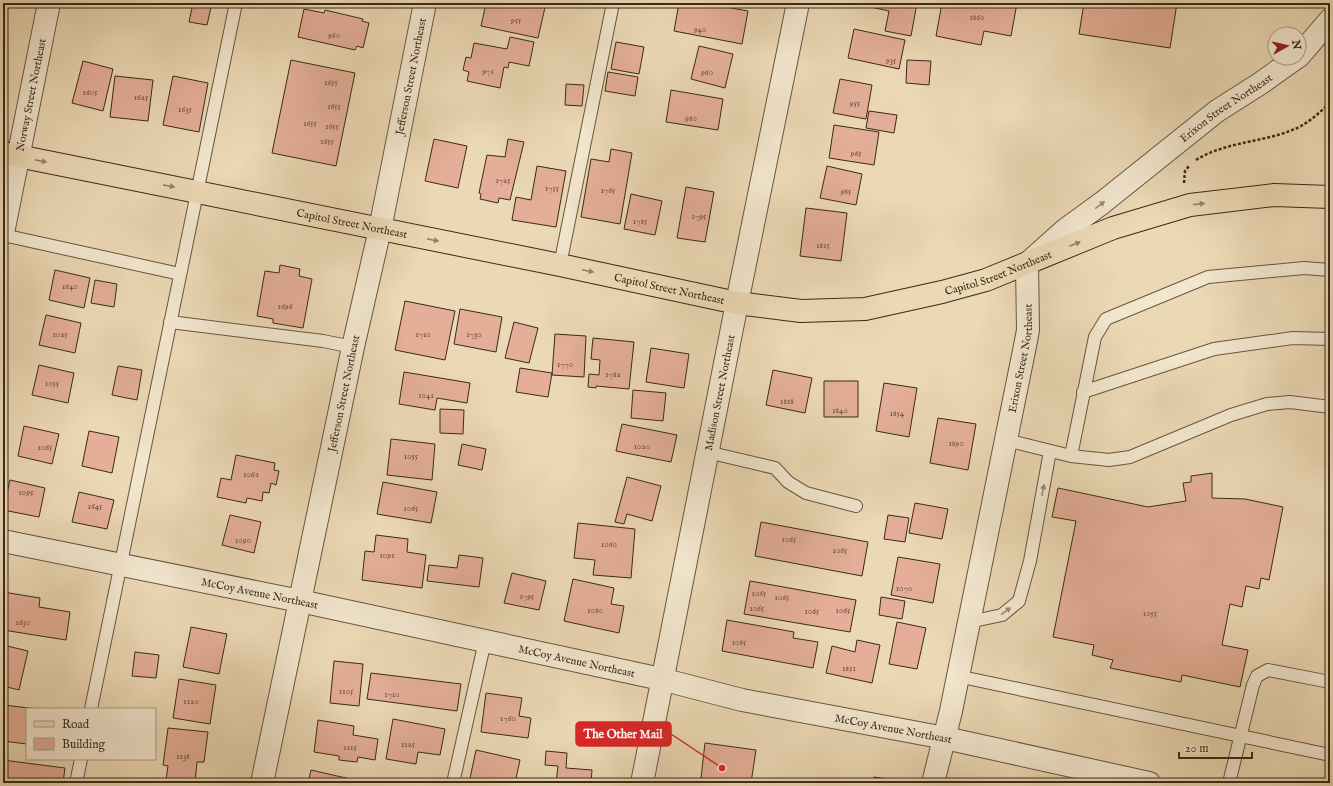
<svg xmlns="http://www.w3.org/2000/svg" width="1333" height="786" font-family="'IM FELL English',serif">
<rect width="100%" height="100%" fill="#ebd8b4"/>
<filter id="stains"><feTurbulence type="fractalNoise" baseFrequency=".005" numOctaves="4"/><feColorMatrix values="0 0 0 0 .2 0 0 0 0 .09 0 0 0 0 .02 0 0 0 .5 -.17"/></filter>
<radialGradient id="worn" r=".72"><stop offset=".6" stop-color="#630" stop-opacity="0"/><stop offset="1" stop-color="#630" stop-opacity=".3"/></radialGradient>
<path fill="#e4ae98" stroke="#3a2a19" d="M193 3H212L207 25 189 22Z
M486 3H546L538 38 481 26Z
M679 3H704L748 11 742 44 674 31Z
M861 3H917L911 36 885 31 889 11 861 5Z
M942 3H1017L1011 36 984 31 981 45 936 36Z
M1084 3H1177L1170 48 1079 34Z
M304 9 324 13 325 10 363 19 362 21 369 23 363 48 357 46 355 50 298 37Z
M854 29 905 40 899 69 848 58Z
M510 37 534 42 529 66 509 62 508 68 504 67 500 88 467 81 469 72 463 70 466 57 471 58 474 43 507 49Z
M616 42 644 47 639 74 611 69Z
M699 46 733 54 725 88 691 79Z
M291 60 355 73 336 166 272 153Z
M907 60 931 61 929 85 906 83Z
M83 61 113 69 103 111 72 103Z
M608 72 638 77 635 96 605 91Z
M115 76 153 80 148 121 110 117Z
M173 76 208 83 199 132 163 125Z
M840 79 872 85 866 119 833 113Z
M566 84 584 85 582 106 565 105Z
M671 90 723 99 718 130 666 122Z
M869 111 897 115 894 133 866 128Z
M834 125 879 132 874 165 829 158Z
M434 139 467 146 458 188 425 181Z
M508 139 524 142 510 200 499 198 498 203 480 199 481 194 479 193 487 155 505 157Z
M611 149 632 153 620 224 581 217 591 159 609 162Z
M537 166 566 171 556 227 512 220 516 197 531 200Z
M827 166 862 174 856 205 820 198Z
M686 187 714 192 705 242 677 238Z
M631 194 662 201 655 235 624 229Z
M806 208 847 213 841 261 800 256Z
M280 265 300 269 299 276 312 279 303 328 273 323V319L257 316 265 271 279 273Z
M55 270 90 278 84 308 49 300Z
M95 280 117 284 114 307 91 303Z
M405 301 455 311 445 360 395 350Z
M460 309 502 317 496 352 454 344Z
M46 315 81 323 75 353 39 345Z
M514 322 538 328 529 363 505 358Z
M555 334 586 336 584 377 552 375Z
M593 338 634 342 629 389 596 386V388L588 387 589 374 599 375 600 360 591 359Z
M651 348 689 354 684 388 646 382Z
M39 365 74 373 68 403 32 395Z
M118 366 142 370 137 400 112 395Z
M520 368 552 373 548 397 516 392Z
M773 370 812 378 805 413 766 405Z
M404 372 470 383 467 403 437 398 435 410 399 404Z
M824 381H858V417H824Z
M884 383 917 388 909 437 876 431Z
M633 390 666 393 663 421 631 418Z
M440 409 464 410 463 434 440 433Z
M938 418 976 424 968 470 930 463Z
M622 424 677 435 671 462 616 451Z
M24 426 59 434 52 464 18 456Z
M89 431 119 437 112 473 82 466Z
M391 439 435 444 432 480 387 475Z
M462 444 486 449 482 470 458 465Z
M236 455 275 463 274 470 279 471 276 485 271 483 269 493 263 492 262 501 247 498 246 503 217 497 221 478 231 480Z
M1212 473V498L1245 499 1283 507 1269 580 1261 578 1259 589 1246 586 1242 607 1230 604 1222 645 1248 650 1240 687 1182 675 1181 682 1110 668 1113 660 1092 655 1094 645 1053 637 1076 521 1052 517 1058 488 1148 507 1186 501 1183 483 1191 482V476Z
M627 477 661 486 652 521 627 514 624 524 615 522Z
M10 480 45 488 39 517 3 510Z
M383 482 437 492 431 523 377 514Z
M79 492 114 500 107 529 72 522Z
M915 503 948 509 942 539 909 533Z
M230 515 261 522 254 553 222 545Z
M888 515 909 518 905 542 884 539Z
M761 522 868 542 862 576 755 556Z
M578 523 635 529 631 578 593 575 595 560 574 558Z
M376 535 408 539 407 552 426 555 422 588 362 580 365 551 374 552Z
M459 555 483 558 479 587 427 581 429 565 457 568Z
M898 557 940 564 933 603 891 595Z
M512 573 546 581 539 610 504 603Z
M573 579 614 588 611 604 624 606 619 633 564 621Z
M750 581 856 600 850 632 744 614Z
M3 592 40 598 39 607 70 612 66 640 3 630Z
M881 597 905 601 902 619 879 615Z
M727 620 794 632 793 638 818 642 813 668 722 651Z
M897 622 926 628 917 669 889 664Z
M191 627 227 634 219 674 183 667Z
M857 640 880 645 872 683 826 673 832 646 855 652Z
M3 645 28 651 19 690 3 686Z
M135 652 159 655 156 678 132 676Z
M334 661 363 664 359 706 330 703Z
M371 673 461 684 457 711 367 699Z
M179 679 216 685 210 724 173 718Z
M486 693 522 698 519 716 531 718 528 738 481 732Z
M3 705 38 709H27V744L3 741Z
M393 719 445 729 440 755 418 752 416 764 386 759Z
M318 720 354 726 353 735 378 739 375 760 358 757 357 762 339 760V756L314 752Z
M168 728 208 732 204 762H197L195 783 166 780 168 766 163 765Z
M705 743 756 750 751 783H722V781L701 778Z
M476 750 520 760 515 783H469Z
M546 751 567 753 566 768 592 770 591 783H556L558 766 545 765Z
M3 760 65 768 63 783H3Z
M311 770 359 781V783H308Z
M874 777 902 781 901 783H873Z"/>
<g fill="none" stroke-linecap="round" stroke-linejoin="round">
<g stroke="#665640" stroke-width="14">
<path id="service" d="M3 235 180 274
M560 265 613 3
M170 322 323 341 353 347
M1083 392 1214 349 1293 338 1330 339
M1006 440 1071 456 1109 460 1130 457 1231 415 1267 404 1290 402 1330 407
M707 452 775 468 788 482 806 493 856 506
M1071 456 1095 337 1106 319 1208 277 1304 268 1330 270
M969 622 1002 615 1019 601 1030 561 1050 451
M957 676 1330 755
M91 709 236 3
M76 783 81 759
M453 783 485 641
M1229 783 1253 685 1257 676 1268 670 1330 682"/>
</g>
<g stroke="#665640" stroke-width="24">
<g id="minor">
<path d="M1299 56 1330 20"/>
<path id="s1" d="M3 233 49 3"/>
<path id="s2" d="M3 541 300 601 661 679 742 700 945 738 1149 783"/>
<path id="s3" d="M262 783 353 347 380 229 425 3"/>
<path id="s4" d="M642 783 737 303"/>
<path id="s5" d="M933 783 951 711 1025 346 1028 330 1027 264 1065 230 1102 203 1217 111 1261 83 1296 58"/>
</g>
</g>
<g stroke="#665640" stroke-width="24">
<path id="tertiary" d="M737 303 798 3"/>
</g>
<g stroke="#3a2a19" stroke-width="24">
<g id="primary">
<path id="s6" d="M3 153 560 265 737 303 801 311 865 309 942 292 986 280 1113 228 1190 205 1274 195 1330 197"/>
</g>
</g>
<path stroke="#3a2a19" stroke-width="2.5" stroke-dasharray="3 2" stroke-linecap="butt" d="M1196 160C1228 140 1268 143 1301 126 1312 120 1321 111 1330 103
M1184 183 1185 171 1189 166"/>
<use href="#service" stroke="#f2e6ce" stroke-width="12"/>
<use href="#minor" stroke="#f2e6ce" stroke-width="22"/>
<use href="#tertiary" stroke="#f2e6ce" stroke-width="22"/>
<use href="#primary" stroke="#ebd8b4" stroke-width="22"/>
</g>
<defs><path id="oneway-solid" d="M-6-.8H1V-3.2L6.5 0L1 3.2V.8H-6Z"/></defs>
<g fill="#928166">
<use href="#oneway-solid" transform="translate(41 161) rotate(11)"/>
<use href="#oneway-solid" transform="translate(169 186) rotate(11)"/>
<use href="#oneway-solid" transform="translate(1199 204) rotate(-7)"/>
<use href="#oneway-solid" transform="translate(433 240) rotate(11)"/>
<use href="#oneway-solid" transform="translate(1075 244) rotate(-23)"/>
<use href="#oneway-solid" transform="translate(588 271) rotate(12)"/>
</g>
<g fill="#968874">
<use href="#oneway-solid" transform="translate(1100 205) rotate(-37)"/>
<use href="#oneway-solid" transform="translate(1043 490) rotate(-79)"/>
<use href="#oneway-solid" transform="translate(1006 611) rotate(-36)"/>
</g>
<g text-anchor="middle" stroke-width="4" stroke-linejoin="round" paint-order="stroke">
<g font-size="9" fill="#644b39">
<text x="977" y="20">1860</text>
<text x="516" y="23">955</text>
<text x="700" y="32">940</text>
<text x="334" y="38">960</text>
<text x="891" y="63">935</text>
<text x="488" y="74">971</text>
<text x="707" y="75">960</text>
<text x="331" y="85">1655</text>
<text x="90" y="95">1605</text>
<text x="141" y="100">1625</text>
<text x="855" y="106">955</text>
<text x="334" y="109">1655</text>
<text x="185" y="112">1635</text>
<text x="691" y="121">980</text>
<text x="310" y="126">1655</text>
<text x="332" y="129">1655</text>
<text x="327" y="144">1655</text>
<text x="856" y="156">965</text>
<text x="503" y="183">1725</text>
<text x="552" y="191">1755</text>
<text x="608" y="193">1765</text>
<text x="846" y="194">985</text>
<text x="699" y="219">1795</text>
<text x="640" y="224">1785</text>
<text x="823" y="248">1815</text>
<text x="70" y="289">1640</text>
<text x="285" y="309">1696</text>
<text x="60" y="337">1025</text>
<text x="423" y="337">1710</text>
<text x="474" y="337">1730</text>
<text x="565" y="367">1770</text>
<text x="613" y="377">1782</text>
<text x="52" y="386">1055</text>
<text x="426" y="398">1041</text>
<text x="787" y="404">1818</text>
<text x="840" y="413">1840</text>
<text x="897" y="416">1854</text>
<text x="956" y="446">1890</text>
<text x="642" y="449">1020</text>
<text x="45" y="450">1065</text>
<text x="411" y="459">1055</text>
<text x="251" y="477">1062</text>
<text x="26" y="495">1095</text>
<text x="95" y="509">1645</text>
<text x="411" y="511">1065</text>
<text x="789" y="542">1065</text>
<text x="243" y="543">1090</text>
<text x="609" y="547">1060</text>
<text x="840" y="553">1065</text>
<text x="387" y="558">1091</text>
<text x="904" y="591">1070</text>
<text x="759" y="596">1065</text>
<text x="527" y="599">1795</text>
<text x="782" y="600">1065</text>
<text x="757" y="611">1065</text>
<text x="595" y="613">1080</text>
<text x="843" y="613">1065</text>
<text x="812" y="614">1065</text>
<text x="1150" y="616">1055</text>
<text x="23" y="625">1630</text>
<text x="739" y="645">1085</text>
<text x="849" y="671">1851</text>
<text x="346" y="694">1105</text>
<text x="392" y="697">1710</text>
<text x="191" y="704">1120</text>
<text x="508" y="721">1760</text>
<text x="408" y="747">1125</text>
<text x="350" y="750">1115</text>
<text x="183" y="759">1138</text>
</g>
<g font-size="11" fill="#3a2a19" stroke="#f2e6ce">
<text dy="4" stroke="none"><textPath href="#s3" startOffset="722">Jefferson Street Northeast</textPath></text>
<text dy="4" stroke="none"><textPath href="#s1" startOffset="141">Norway Street Northeast</textPath></text>
<text dy="4" stroke="none"><textPath href="#s5" startOffset="782">Erixon Street Northeast</textPath></text>
<text dy="4" stroke="none"><textPath href="#s6" startOffset="356">Capitol Street Northeast</textPath></text>
<text dy="4" stroke="none"><textPath href="#s6" startOffset="1016">Capitol Street Northeast</textPath></text>
<text dy="4" stroke="none"><textPath href="#s6" startOffset="680">Capitol Street Northeast</textPath></text>
<text dy="4" stroke="none"><textPath href="#s5" startOffset="434">Erixon Street Northeast</textPath></text>
<text dy="4" stroke="none"><textPath href="#s3" startOffset="398">Jefferson Street Northeast</textPath></text>
<text dy="4" stroke="none"><textPath href="#s4" startOffset="398">Madison Street Northeast</textPath></text>
<text dy="4" stroke="none"><textPath href="#s2" startOffset="262">McCoy Avenue Northeast</textPath></text>
<text dy="4" stroke="none"><textPath href="#s2" startOffset="586">McCoy Avenue Northeast</textPath></text>
<text dy="4" stroke="none"><textPath href="#s2" startOffset="910">McCoy Avenue Northeast</textPath></text>
</g>
</g>
<path fill="none" stroke="#d62828" stroke-width="1.5" d="M722 768L671 734"/>
<circle fill="#d62828" stroke="#f2e6ce" stroke-width="1.5" cx="722" cy="768" r="4"/>
<rect fill="#d62828" stroke="#d62828" stroke-width="1.5" x="576" y="722" width="95" height="24" rx="4"/>
<g font-size="12" text-anchor="middle" font-weight="bold" fill="#fff">
<text x="623" y="738">The Other Mail</text>
</g>
<rect width="1333" height="786" fill="none" stroke="#ebd8b4" stroke-width="16"/>
<rect x="4" y="4" width="1325" height="778" fill="none" stroke="#3a2a19" stroke-width="2"/>
<rect x="8" y="8" width="1317" height="770" fill="none" stroke="#3a2a19"/>
<rect x="26" y="708" width="130" height="52" fill="#f2e6ce" stroke="#a89b86"/>
<rect x="34" y="721" width="20" height="6" fill="#ebd8b4" stroke="#a89b86"/>
<text x="62" y="728" font-size="12" fill="#3a2a19">Road</text>
<rect x="34" y="738" width="20" height="12" fill="#e4ae98" stroke="#a89b86"/>
<text x="62" y="748" font-size="12" fill="#3a2a19">Building</text>
<g transform="translate(1287 46) rotate(82)"><circle r="19" fill="#f2e6ce" stroke="#a89b86"/>
<path d="M0-3L7 15L0 10L-7 15Z" fill="#8f2418"/>
<text y="-6" font-size="11" font-weight="bold" text-anchor="middle" fill="#3a2a19">N</text>
</g>
<path d="M1179 752v6h73v-6" fill="none" stroke="#3a2a19" stroke-width="2"/>
<text x="1185" y="752" font-size="12" fill="#3a2a19" stroke="#f2e6ce" stroke-width="3" paint-order="stroke">20 m</text>
<rect width="100%" height="100%" filter="url(#stains)"/>
<rect width="100%" height="100%" fill="url(#worn)"/>
</svg>
